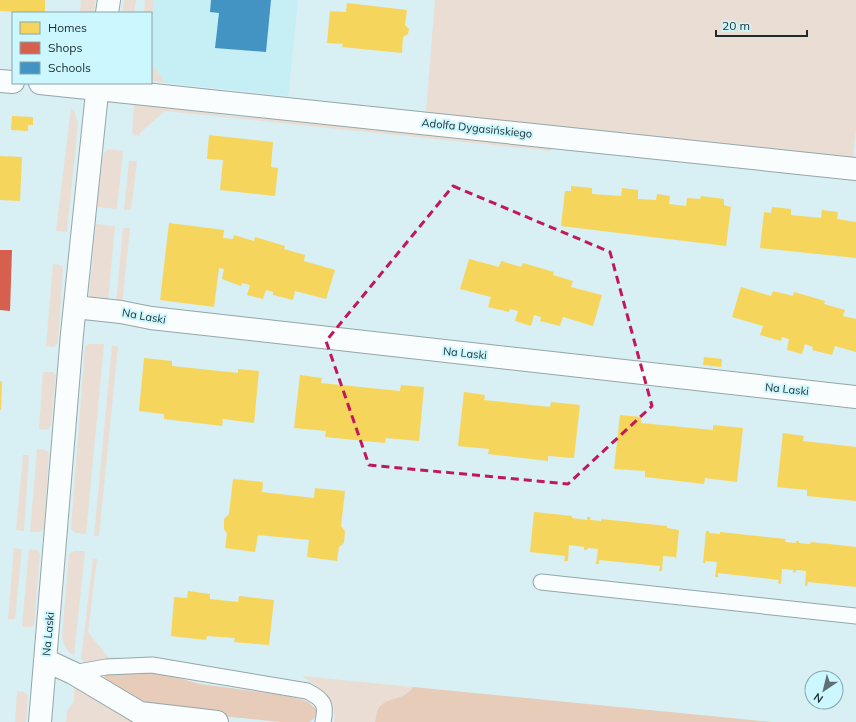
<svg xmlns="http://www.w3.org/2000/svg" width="856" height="722" font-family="Mulish,sans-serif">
<rect width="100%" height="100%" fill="#d8eff3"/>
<path fill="#c6eef5" d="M154 0H298L288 96 166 83 151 63V28Z"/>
<path fill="#eaded4" d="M81 0H96L94 13H80Z
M124 0H136L134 13H122Z
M145 0H154L151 28V13H144Z
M435 0H856V128L853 157 426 112Z
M151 63 166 83 151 81Z
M136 104 200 111 228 116 288 120 552 144 551 151 165 111 140 133V136L132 134 134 105Z
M71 108 75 113 78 124 67 232 56 231Z
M108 149 123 151 117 209 97 207 103 154Z
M129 161H137L131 210H124Z
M96 224 115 226 108 302 94 300 89 296Z
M123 228H130L122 305 116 303Z
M53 264 60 265 63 267 58 343 54 347 46 346Z
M89 344H104L86 534 76 533 71 529 85 347Z
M112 346H118L99 536H94Z
M43 372H53L56 375 51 426 47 430 39 429Z
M37 449 45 450 49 452 44 529 40 532H30Z
M23 455H29L24 531 16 530Z
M14 548 22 549 15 619H8Z
M29 549 37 550 40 554 34 625 31 627H22Z
M74 551H85L74 656C67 651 64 646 62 637L69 554Z
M93 558 97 559 88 632 108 657 135 659 86 664 81 659Z
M302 676 413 687C405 701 386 696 378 709 376 712 376 718 375 722H334C338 700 318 687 302 676Z
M74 687 124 717 137 722H66L67 710 74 702Z
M17 691 24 692 28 695 26 722H15Z"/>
<path fill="#e6ccb9" d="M122 672 152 673 175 677 200 684 282 695 303 700 308 702 316 709C316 716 315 719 309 722H280L154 709 112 685 102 674Z
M413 687 773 722H375C376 718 376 712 378 709 386 696 405 701 413 687Z"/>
<path fill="#f6d55c" d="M0 0H45V13L0 11Z
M347 3 407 10 405 25 409 29 408 34 403 37 402 53 342 47 343 44 327 43 330 11 346 12Z
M12 116 33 117V125H28V131L11 130Z
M209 135 273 142 271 167 278 168 275 196 220 190 223 160 207 159Z
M0 156 22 157 20 201 0 200Z
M571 186 592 188V194L621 196 622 188 638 190V199L656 200 657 194 670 196 669 204 686 206 687 198 700 199 701 196 724 199V205L731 207 726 246 561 226 565 191H571Z
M772 207 791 209V215L821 218 822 210 838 212 837 219 856 222V258L760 248 764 212 771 213Z
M169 223 224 230 223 238 233 239 234 235 254 241 255 237 285 246 284 249 305 255 304 261 335 270 326 299 295 291 293 300 273 295V292L266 290 263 299 247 295 250 285 242 283 241 286 222 279 224 269 219 268 214 307 160 300Z
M469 259 499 267 501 261 521 267 523 263 554 272 553 275 573 281 571 287 602 295 593 326 563 317 560 326 540 321 541 317 534 315 531 326 515 321 518 311 510 309 509 312 488 307 491 297 460 289Z
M741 287 771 296 773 291 793 296 794 292 825 301 824 304 845 310 843 316 856 319V352L835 346 832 355 812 350 813 347 805 344 802 354 787 350 789 339 782 337 781 341 760 335 763 326 732 317Z
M704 357 722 359 721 367 703 365Z
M144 358 172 361V366L238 373V369L259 371 254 423 223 419 222 426 164 419V414L139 411Z
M300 375 322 378 321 383 400 391 401 385 424 387 419 441 386 438 385 443 325 437 326 431 294 428Z
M0 381 2 382 1 410H0Z
M464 392 485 395 484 400 550 407 551 402 580 405 574 458 548 456V461L488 454 489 449 458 446Z
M620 415 641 417V423L713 430V425L743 428 737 482 705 478 704 484 645 477V471L614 469Z
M783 433 804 436 803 441 856 447V501L807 496V490L777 487Z
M233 479 263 482 262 492 314 498 315 488 345 491 341 526 345 531 344 543 339 547 337 561 307 557 309 540 258 535 255 552 225 548 227 534 224 529V519L229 514Z
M534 512 572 516V518L587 520V517H591L590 520 601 521V519L667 526V528L679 530 676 559 675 557 663 556 662 571H659L660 566 599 560V564H596L598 549 588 548 587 550H584V547L569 545 568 561H564L565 556 530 552Z
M706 531H709V533L720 534V532L786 539 785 542 796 543V541H799V543L810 544 811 542 856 547V587L808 582 807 586H805L806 571 796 570V573L793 572V570L782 569 781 584 778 583 779 580 718 573V577H715L717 562 705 561V563H703Z
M188 591 210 594V599L238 602 239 596 274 600 269 645 234 642 235 638 207 636 206 640 171 636 174 597 187 598Z"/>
<path fill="#d6604d" d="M0 250H12L10 311 0 310Z"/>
<path fill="#4393c3" d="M211 0H271L266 52 215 48 219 13 210 12Z"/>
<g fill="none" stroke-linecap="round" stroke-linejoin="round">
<g stroke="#94a6a9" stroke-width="17">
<path id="lane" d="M541 582 856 616
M73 673 106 667 152 665 307 691C323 699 327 704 323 722"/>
</g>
<g stroke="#94a6a9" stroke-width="24">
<path id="street" d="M107 13 109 0
M0 81 13 82
M40 83 856 169
M75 307 121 312 151 318 856 397
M45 660 73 673 140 713 217 722
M40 722 72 334 98 83"/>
</g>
<use href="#lane" stroke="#f9fdfd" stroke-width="15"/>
<use href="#street" stroke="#f9fdfd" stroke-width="22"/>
</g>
<path fill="none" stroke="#c2185b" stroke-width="3" stroke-dasharray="8 5" stroke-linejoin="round" d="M453 186 610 252 652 406 568 484 369 465 326 341Z"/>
<g text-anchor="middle" stroke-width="4" stroke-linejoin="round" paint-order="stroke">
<g font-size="11" fill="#1c2c2f" stroke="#ccf7ff">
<text transform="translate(477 128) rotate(6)" y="4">Adolfa Dygasińskiego</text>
<text transform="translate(144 316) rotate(10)" y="4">Na Laski</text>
<text transform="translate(465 353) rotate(6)" y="4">Na Laski</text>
<text transform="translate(787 389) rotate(6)" y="4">Na Laski</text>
<text transform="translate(48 634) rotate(-85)" y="4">Na Laski</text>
</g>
</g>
<rect x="12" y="12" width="140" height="72" fill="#ccf7ff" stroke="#86a6ac"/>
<rect x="20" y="22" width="20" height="12" fill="#f6d55c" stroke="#86a6ac"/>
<text x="48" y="32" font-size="12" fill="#1c2c2f">Homes</text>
<rect x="20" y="42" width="20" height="12" fill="#d6604d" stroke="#86a6ac"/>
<text x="48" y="52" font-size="12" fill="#1c2c2f">Shops</text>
<rect x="20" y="62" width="20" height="12" fill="#4393c3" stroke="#86a6ac"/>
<text x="48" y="72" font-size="12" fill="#1c2c2f">Schools</text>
<g transform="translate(824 690) rotate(215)"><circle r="19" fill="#ccf7ff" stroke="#86a6ac"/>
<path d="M0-3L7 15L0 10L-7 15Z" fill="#5e7074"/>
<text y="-6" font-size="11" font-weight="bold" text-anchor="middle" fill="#1c2c2f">N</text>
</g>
<path d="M716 30v6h91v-6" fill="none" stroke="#1c2c2f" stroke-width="2"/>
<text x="722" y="30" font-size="12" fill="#1c2c2f" stroke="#ccf7ff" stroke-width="3" paint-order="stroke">20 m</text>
</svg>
